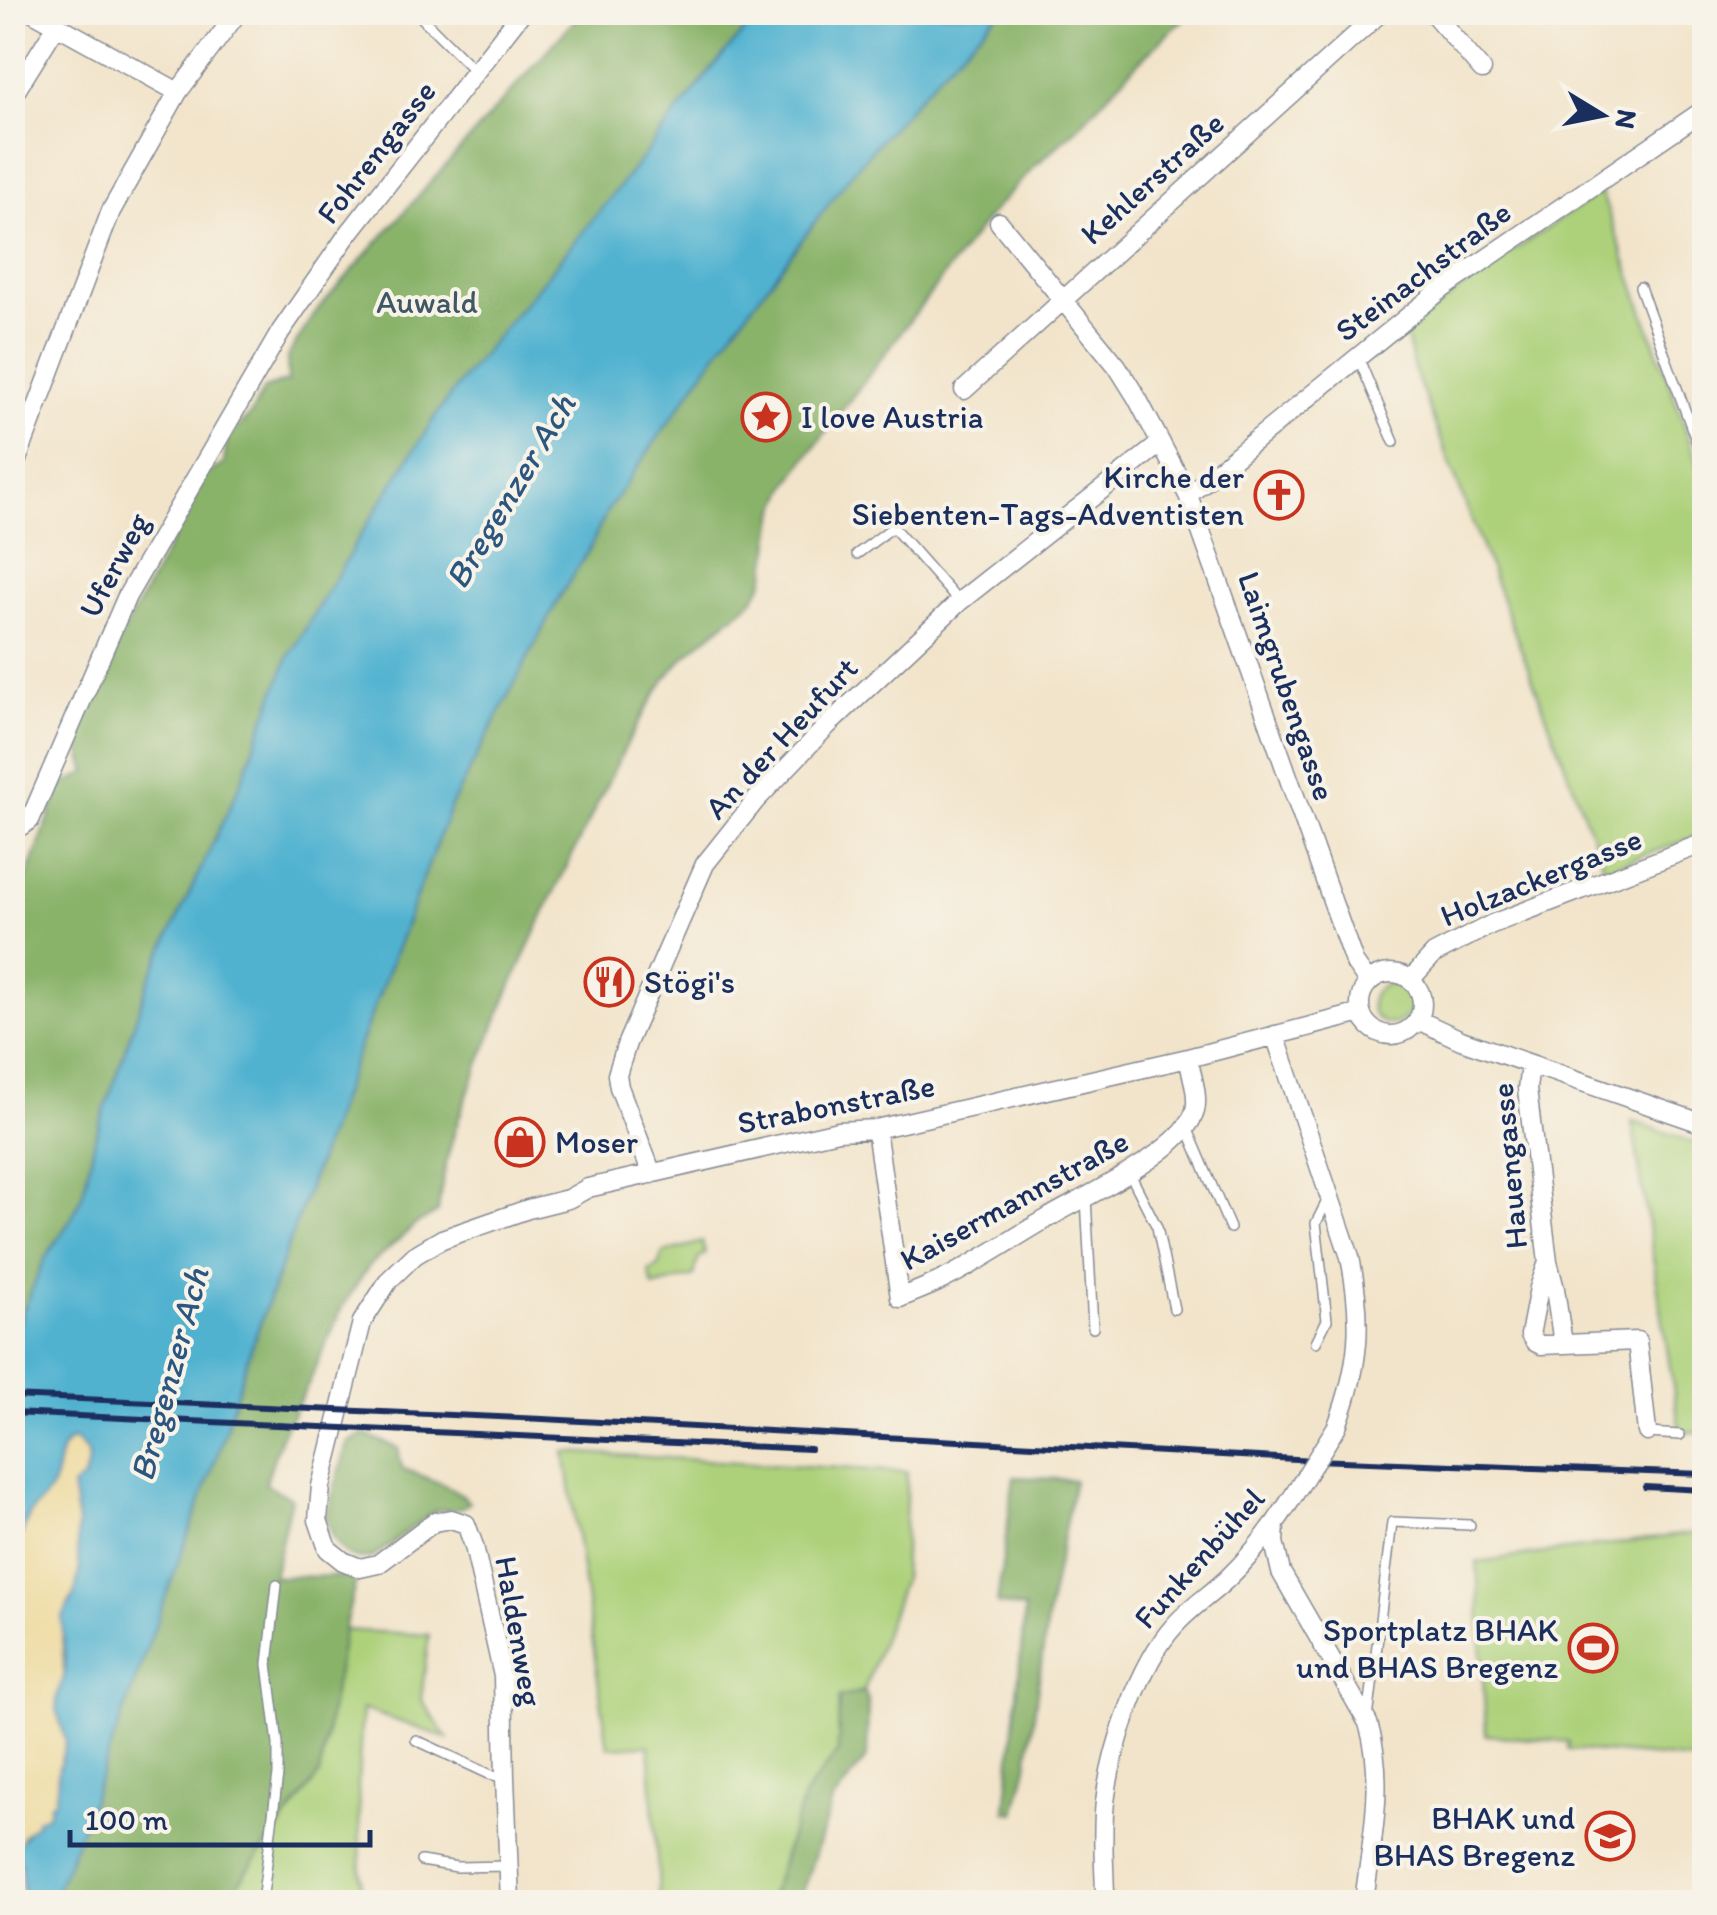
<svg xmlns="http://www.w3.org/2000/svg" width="1717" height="1915" font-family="Itim,sans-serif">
<rect width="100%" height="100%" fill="#f7f3e8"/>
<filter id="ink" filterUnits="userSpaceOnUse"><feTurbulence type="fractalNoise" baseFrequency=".01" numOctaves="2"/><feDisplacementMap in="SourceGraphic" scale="20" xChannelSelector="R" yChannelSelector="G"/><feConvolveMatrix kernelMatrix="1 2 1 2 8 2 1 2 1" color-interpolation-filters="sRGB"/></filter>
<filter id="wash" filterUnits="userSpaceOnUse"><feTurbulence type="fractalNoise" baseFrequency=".0048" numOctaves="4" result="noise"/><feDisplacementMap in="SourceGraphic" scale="40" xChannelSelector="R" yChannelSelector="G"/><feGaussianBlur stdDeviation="2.25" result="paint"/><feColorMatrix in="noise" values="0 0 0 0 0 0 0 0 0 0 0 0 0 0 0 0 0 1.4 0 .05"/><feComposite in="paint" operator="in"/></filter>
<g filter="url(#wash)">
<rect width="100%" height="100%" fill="#f2e4ca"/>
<path fill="#add17a" stroke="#64806c" stroke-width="2.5" d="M1601 192 1704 481V834L1605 869 1414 369 1405 333 1488 268Z
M1371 1004a20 20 0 1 1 40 0a20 20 0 1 1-40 0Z
M1632 1121 1704 1146V1432H1680Z
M702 1242 705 1254 698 1260 694 1276 653 1287 649 1271 658 1266 663 1253Z
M565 1452 907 1472 903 1580 864 1691 839 1698 838 1752 804 1795 769 1902H660L649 1745 608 1747Z
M1704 1532V1761L1568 1749 1569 1742 1486 1735 1477 1562Z
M344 1630 429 1635 421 1699 447 1738 362 1709 358 1784 362 1902H224L319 1775Z"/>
<path fill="#8ab36a" stroke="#527164" stroke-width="2.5" d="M581 13H760L714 66 616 191 463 378 436 415 365 528 288 658 240 785 149 980 96 1135 83 1193 72 1218 44 1260 13 1336V907L18 903 60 787 87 772 75 735 117 645 206 474 224 464 227 438 251 414 264 389 288 381 287 357 318 309Z
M999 13H1190L1139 61 1077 128 1036 165 991 213 800 466C789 482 780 498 775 517 768 547 772 576 752 601 724 625 689 647 667 677 632 727 608 783 581 837 547 906 515 974 487 1045 463 1105 445 1147 438 1212L415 1225 369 1266 342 1307 310 1381 281 1436 265 1484 291 1498 273 1577 357 1576 344 1630 319 1775 224 1902H51L219 1450 247 1360 359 1047 450 808 560 596 590 548 607 511 721 347 855 169 945 67Z
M363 1434 398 1448 402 1468C421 1477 460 1487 469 1503L458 1509 436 1510 372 1558 359 1559 346 1554 334 1539 326 1517 348 1443Z
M1014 1477 1074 1480 1048 1613 1027 1766 1015 1813 1006 1811 1025 1609 997 1604Z
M864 1691 868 1700 867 1757 832 1802 799 1902H769L804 1795 838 1752 839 1698Z"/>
<path fill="#eeda9e" stroke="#84847e" stroke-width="2.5" d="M74 1439 84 1446 89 1462 75 1505 78 1523 77 1549 80 1566 75 1593 68 1605 62 1639 64 1673 57 1697V1711L66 1741 55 1800 48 1815 23 1835 19 1846 13 1851 12 1568 17 1566 19 1554 16 1543C24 1534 24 1524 30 1514 36 1504 45 1498 51 1488 61 1471 54 1448 74 1439Z"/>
<path fill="#51b2d0" stroke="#367097" stroke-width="2.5" d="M760 13H999L945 67 855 169 721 347 607 511 590 548 560 596 450 808 359 1047 247 1360 219 1450 74 1849 51 1902H23L21 1863 17 1862 13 1866V1851C23 1843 23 1831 36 1825V1819L48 1815 50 1803 53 1804C56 1797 59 1782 57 1775L66 1741 57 1711V1697L64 1673 65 1660 62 1619 75 1593 80 1567 77 1549 78 1523 72 1487 84 1479C90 1458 91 1451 73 1439 54 1448 61 1471 51 1488 46 1498 36 1504 30 1514 24 1523 24 1534 16 1543L19 1554 17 1567 13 1568V1336L44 1260 72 1218 83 1193 96 1135 149 980 240 785 288 658 365 528 436 415 463 378 616 191 714 66Z"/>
</g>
<g filter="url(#ink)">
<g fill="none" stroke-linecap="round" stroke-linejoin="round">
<g stroke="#868a94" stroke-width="12">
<path id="service" d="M416 12 476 72
M1640 287 1704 462
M1358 357 1394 442
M857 554 893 527 959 602
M1186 1125 1230 1228
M1130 1174 1157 1227 1174 1309
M1086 1198 1093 1328
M1316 1342 1327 1320 1316 1223 1329 1197
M1648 1433 1680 1435
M1368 1719 1392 1522 1470 1525
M416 1740 489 1774 505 1778
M421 1861 457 1867 508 1866
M262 1902 278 1775V1744L268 1664 277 1585"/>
</g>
<g stroke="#868a94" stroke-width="21">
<path id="minor" d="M33 12 178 92
M1432 12 1482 70
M12 97 56 26
M999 222 1117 366 1137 398 1188 495 1354 962 1368 982
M964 390 1381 12
M12 473 111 211 178 92 238 12
M1188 495 1442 289 1704 110
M12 824 21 826 30 820 127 596 281 331 346 237 522 12
M1360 1004a31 31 0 1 1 62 0a31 31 0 1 1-62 0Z
M1410 980 1434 954 1492 924 1704 843
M1418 1020 1461 1040 1704 1124
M1275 1035 1350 1257C1363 1322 1360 1364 1337 1426
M1530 1065 1527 1089 1548 1262 1555 1289 1563 1344
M876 1129 900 1298C914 1292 928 1287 942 1280 979 1262 1013 1238 1048 1218 1083 1197 1183 1152 1195 1111 1199 1095 1191 1073 1188 1058
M652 1174 619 1087 617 1075 627 1043 705 864 756 800 828 725 959 602 1161 443
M1548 1262 1539 1288 1530 1335 1535 1342 1541 1345 1637 1341 1647 1432
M1275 1524 1274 1542 1281 1572 1368 1723C1386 1781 1371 1843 1364 1902
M510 1902 505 1778 503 1676 474 1546 466 1524 451 1519 434 1522 378 1564 360 1568 343 1561 328 1549 318 1520 321 1486 362 1322 389 1280 415 1255 442 1239 528 1209 568 1199 588 1188 838 1131 876 1129 1188 1058 1361 1013
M1105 1902C1105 1870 1101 1835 1105 1802 1111 1750 1139 1664 1175 1625 1190 1608 1210 1595 1227 1579 1251 1556 1272 1529 1290 1501"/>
</g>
<use href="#service" stroke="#fff" stroke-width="9"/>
<use href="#minor" stroke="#fff" stroke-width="18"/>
<path stroke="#1b2f5e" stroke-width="6" d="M12 1396 543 1419 1314 1460 1704 1474
M12 1413 810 1449
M1645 1487 1704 1490"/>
<g stroke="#868a94" stroke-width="21" stroke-linecap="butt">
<path id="minor-bridge" d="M1290 1501 1337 1426"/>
</g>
<use href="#minor-bridge" stroke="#fff" stroke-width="18"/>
</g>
</g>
<defs>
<g id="sight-ring" transform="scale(2.5)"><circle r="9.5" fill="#f7f3e8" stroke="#c8321e" stroke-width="1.5"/><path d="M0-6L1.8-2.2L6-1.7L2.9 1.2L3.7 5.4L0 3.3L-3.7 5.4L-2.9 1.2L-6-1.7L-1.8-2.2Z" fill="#c8321e"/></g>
<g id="church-ring" transform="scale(2.5)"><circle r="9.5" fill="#f7f3e8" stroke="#c8321e" stroke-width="1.5"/><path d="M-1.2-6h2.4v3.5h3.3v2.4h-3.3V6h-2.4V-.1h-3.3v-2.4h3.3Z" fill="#c8321e"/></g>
<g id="restaurant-ring" transform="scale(2.5)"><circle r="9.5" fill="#f7f3e8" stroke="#c8321e" stroke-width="1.5"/><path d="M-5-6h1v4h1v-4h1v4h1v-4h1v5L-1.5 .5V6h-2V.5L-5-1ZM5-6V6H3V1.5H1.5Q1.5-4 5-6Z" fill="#c8321e"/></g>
<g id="shop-ring" transform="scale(2.5)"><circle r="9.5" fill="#f7f3e8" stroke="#c8321e" stroke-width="1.5"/><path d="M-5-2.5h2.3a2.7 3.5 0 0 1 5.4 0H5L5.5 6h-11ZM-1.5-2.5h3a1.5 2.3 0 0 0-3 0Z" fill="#c8321e"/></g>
<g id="stadium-ring" transform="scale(2.5)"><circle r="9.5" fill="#f7f3e8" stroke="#c8321e" stroke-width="1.5"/><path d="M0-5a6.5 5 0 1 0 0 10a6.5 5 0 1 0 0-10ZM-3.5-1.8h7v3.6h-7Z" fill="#c8321e"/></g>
<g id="school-ring" transform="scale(2.5)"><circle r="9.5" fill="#f7f3e8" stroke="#c8321e" stroke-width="1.5"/><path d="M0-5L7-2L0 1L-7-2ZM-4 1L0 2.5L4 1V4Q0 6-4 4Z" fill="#c8321e"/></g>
</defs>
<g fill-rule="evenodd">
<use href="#sight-ring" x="766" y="417"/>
<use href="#church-ring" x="1279" y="495"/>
<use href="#restaurant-ring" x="609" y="982"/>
<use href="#shop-ring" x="520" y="1142"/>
<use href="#stadium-ring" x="1593" y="1648"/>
<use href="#school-ring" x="1610" y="1836"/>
</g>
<g text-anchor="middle" stroke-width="8" stroke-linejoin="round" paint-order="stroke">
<g font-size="32" fill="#1b2f5e" stroke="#f7f3e8">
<text transform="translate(376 152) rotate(-52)" y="11">Fohrengasse</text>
<text transform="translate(1152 178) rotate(-42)" y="11">Kehlerstraße</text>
<text transform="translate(1423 271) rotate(-37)" y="11">Steinachstraße</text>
<text transform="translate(114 565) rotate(-62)" y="11">Uferweg</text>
<text transform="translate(1287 686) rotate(71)" y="11">Laimgrubengasse</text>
<text transform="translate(781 738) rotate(-47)" y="11">An der Heufurt</text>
<text transform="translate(1541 877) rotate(-22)" y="11">Holzackergasse</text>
<text transform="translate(836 1104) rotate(-11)" y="11">Strabonstraße</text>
<text transform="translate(1509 1166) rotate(-95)" y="11">Hauengasse</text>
<text transform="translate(1014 1200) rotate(-29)" y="11">Kaisermannstraße</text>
<text transform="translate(1199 1558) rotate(-48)" y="11">Funkenbühel</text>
<text transform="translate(519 1631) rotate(80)" y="11">Haldenweg</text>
</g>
<g font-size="32" fill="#405865" stroke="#f7f3e8">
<text x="427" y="313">Auwald</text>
</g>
<g font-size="32" fill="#1b2f5e" stroke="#f7f3e8" text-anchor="start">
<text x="801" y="428">I love Austria</text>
<text x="1244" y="488" text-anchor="end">Kirche der<tspan x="1244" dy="37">Siebenten-Tags-Adventisten</tspan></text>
<text x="644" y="993">Stögi's</text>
<text x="555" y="1153">Moser</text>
<text x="1558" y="1641" text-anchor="end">Sportplatz BHAK<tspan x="1558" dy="37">und BHAS Bregenz</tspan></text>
<text x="1575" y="1829" text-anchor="end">BHAK und<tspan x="1575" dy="37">BHAS Bregenz</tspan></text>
</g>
<g font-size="35" font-style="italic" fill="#2b5680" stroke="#f7f3e8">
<text transform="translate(510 491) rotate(-59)" y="12">Bregenzer Ach</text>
<text transform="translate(169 1374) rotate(-75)" y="12">Bregenzer Ach</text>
</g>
</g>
<rect width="1717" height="1915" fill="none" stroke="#f7f3e8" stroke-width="50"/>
<g transform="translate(1602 115) rotate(100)" stroke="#f7f3e8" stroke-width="8" paint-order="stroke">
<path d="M0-8L18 38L0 25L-18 38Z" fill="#1b2f5e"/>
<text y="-15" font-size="28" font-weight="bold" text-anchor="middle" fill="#1b2f5e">N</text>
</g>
<path d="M70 1830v15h300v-15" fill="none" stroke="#1b2f5e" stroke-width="5"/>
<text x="85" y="1830" font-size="30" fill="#1b2f5e" stroke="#f7f3e8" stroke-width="8" paint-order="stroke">100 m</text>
</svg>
